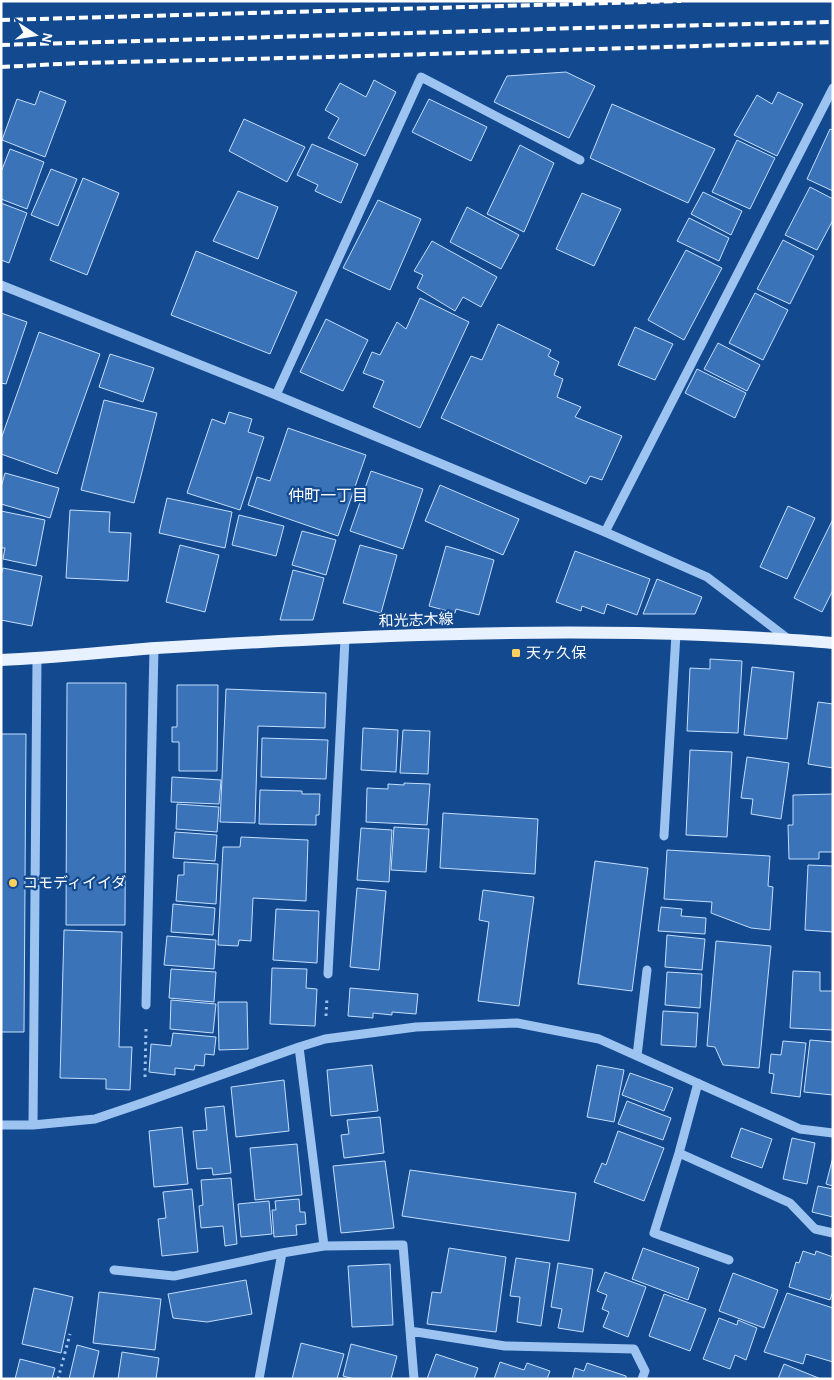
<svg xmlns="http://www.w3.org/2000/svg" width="834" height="1380" font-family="'Alegreya Sans','Noto Sans JP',sans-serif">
<rect width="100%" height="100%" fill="#13498f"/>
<path fill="#3b73b8" stroke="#c4defc" d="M566 72 595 86 569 138 494 102 507 76Z
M374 80 396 92 365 156 328 138 339 118 325 110 340 83 366 97Z
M40 91 66 101 45 157 2 140 17 99 35 105Z
M778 92 803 104 777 156 734 135 757 95 772 104Z
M429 99 487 127 471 161 412 132Z
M612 104 715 149 688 203 590 158Z
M244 119 305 147 287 182 229 151Z
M830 129 833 130V191L807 179Z
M737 140 775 158 750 209 712 192Z
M312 144 358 164 341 203 315 191 318 185 297 175Z
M520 145 554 163 524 232 487 214Z
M10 149 44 162 27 209 1 199V172Z
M51 169 77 179 58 226 31 215Z
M83 178 119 193 87 275 50 260Z
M810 187 833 199V220L817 250 785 235Z
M238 191 278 207 258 259 213 241Z
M703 192 742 211 731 235 691 214Z
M582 193 621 209 594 266 556 249Z
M378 200 421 219 390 290 343 268Z
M1 203 27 213 9 263 1 260Z
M467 207 519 235 501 269 450 242Z
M689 218 729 238 719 261 677 241Z
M783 240 814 256 790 304 757 289Z
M432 241 497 277 481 307 463 297 455 311 417 288 423 275 414 271Z
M686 250 722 268 684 340 648 320Z
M196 251 297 292 270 354 171 315Z
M755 293 788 310 763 360 729 343Z
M420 298 469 322 420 428 373 407 384 381 363 373 372 352 380 355 397 322 406 329Z
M1 313 27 322 6 384 1 383Z
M326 319 368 340 343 391 300 372Z
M498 324 551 350 548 356 559 362 554 375 563 379 557 397 581 407 575 417 622 436 602 480 590 476 586 484 441 418 471 356 482 360Z
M635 327 673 344 655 380 618 365Z
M39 332 100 354 57 474 1 454V439Z
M718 343 760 365 747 391 704 369Z
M110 354 154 368 143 402 99 387Z
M697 369 746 393 735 418 685 393Z
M104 400 157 413 134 503 81 490Z
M229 412 252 419 248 432 264 437 240 510 187 493 212 419 225 424Z
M288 428 366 455 338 536 248 505 257 477 270 481Z
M371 471 423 489 403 549 350 531Z
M5 473 59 488 50 518 1 504V487Z
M440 485 519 519 503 555 425 521Z
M167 498 232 512 225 548 159 533Z
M788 506 815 518 787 579 760 567Z
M70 510 110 512 109 532 131 533 128 581 66 578Z
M1 511 45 520 36 566 3 559 5 548H1Z
M239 515 284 526 276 556 232 545Z
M833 519V590L822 612 794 598Z
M302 531 336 540 326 575 292 565Z
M180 545 219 555 205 612 166 602Z
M360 545 397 555 381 613 343 603Z
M446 546 494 560 479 615 456 609 455 613 429 606Z
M575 551 650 579 637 615 607 604 604 614 582 606 581 611 556 602Z
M3 568 42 576 32 626 1 620V575Z
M293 570 324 578 313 620H280Z
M657 579 702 597 695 614H643Z
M710 659 742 661 738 733 687 731 690 668 710 669Z
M752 667 794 672 787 739 744 735Z
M67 683H126L125 925H66Z
M177 685H218L217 771H179V742H172V727H177Z
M226 689 326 693 325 728 258 726 255 823 220 822Z
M818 702 833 704V768L808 764Z
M363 728 398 730 396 772 361 770Z
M403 730 430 731 428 774 400 773Z
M1 734H26L24 1032H1Z
M262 738 328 740 326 779 261 777Z
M690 750 732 752 727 837 686 835Z
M747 757 789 763 781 819 751 814 753 799 741 798Z
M172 777 221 780 219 804 171 802Z
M404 783 430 784 427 825 366 822 367 788 388 789V784L404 785Z
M260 790 302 791V794H320L319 815H316V825L259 824Z
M833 794V852H819V859H789L788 825H793V795Z
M177 804 219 807 217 832 176 829Z
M443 813 538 819 535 874 440 868Z
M394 827 429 829 426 872 391 870Z
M361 828 392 830 389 882 357 880Z
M175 832 217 835 215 861 173 858Z
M241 837 308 840 306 901 253 898 251 941 239 940 238 946 218 945 223 847H240Z
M667 850 770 856 768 886 773 887 770 930 751 928 711 913 712 902 664 899Z
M595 861 648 868 632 991 578 984Z
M184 862 218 864 216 904 176 901 178 875H184Z
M808 865 833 866V932L805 930Z
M357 888 386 891 379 970 350 967Z
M483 890 534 897 519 1006 478 1001 489 922 479 920Z
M173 904 215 908 213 935 171 932Z
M661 907 682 909 681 916 706 918 705 934 658 931Z
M276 909 319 911 317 963 273 960Z
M64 930 122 932 119 1047H132L130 1090 106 1089V1079L60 1078Z
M667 935 705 939 702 970 665 967Z
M167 936 216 940 214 969 164 965Z
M716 941 771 946 759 1068 723 1065 715 1047 707 1046Z
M272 968 307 969 306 988 317 989 315 1026 270 1024Z
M171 969 216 972 214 1002 169 998Z
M793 971 820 972V991H833V1030L790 1028Z
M667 972 702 974 700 1008 665 1005Z
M350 988 418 994 416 1014 392 1012V1015L373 1013V1018L348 1016Z
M171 1000 216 1004 213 1033 170 1029Z
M218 1002H247L248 1049 219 1050Z
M663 1011 698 1013 696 1047 661 1045Z
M173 1033 216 1037 214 1055 205 1054 204 1066 195 1065 194 1070 175 1068V1075L149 1072 151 1044 171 1046Z
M810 1040 833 1042V1095L804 1092Z
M783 1041 806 1043 800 1097 771 1093 774 1074 769 1073 771 1054 781 1055Z
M372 1065 378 1111 331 1116 327 1070Z
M597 1065 624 1070 614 1122 587 1117Z
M630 1073 673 1088 664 1111 622 1095Z
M284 1080 289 1131 236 1137 231 1087Z
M627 1101 671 1118 663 1140 618 1124Z
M224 1106 231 1173 213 1175 212 1168 197 1169 193 1131 207 1130 205 1108Z
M380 1117 384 1153 344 1158 341 1135 349 1134 347 1120Z
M182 1127 188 1184 154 1187 149 1131Z
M741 1128 772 1139 762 1168 731 1157Z
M618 1131 664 1148 644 1201 594 1182 602 1163 606 1165Z
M792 1138 815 1143 807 1184 783 1179Z
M297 1144 302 1195 255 1200 250 1148Z
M833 1157V1186L826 1184Z
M385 1161 394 1228 341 1233 333 1166Z
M410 1170 576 1193 569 1241 402 1216Z
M231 1178 237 1244 225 1246 223 1226 201 1228 199 1206 203 1205 201 1180Z
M818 1186 833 1189V1217L812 1212Z
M192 1189 198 1252 162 1256 158 1219 166 1218 163 1192Z
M299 1199 300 1212H305L306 1224 296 1225 297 1235 274 1237 272 1210H276L275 1201Z
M269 1201 272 1234 241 1237 238 1204Z
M449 1248 506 1257 496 1332 427 1324 432 1292 441 1293Z
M643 1248 699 1268 688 1300 632 1279Z
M803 1251 815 1255 816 1251 833 1257V1291L830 1300 789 1287 796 1262 799 1263Z
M516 1258 550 1263 541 1326 517 1322 520 1297 510 1296Z
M558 1263 593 1269 583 1332 558 1328 562 1309 551 1307Z
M390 1264 393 1325 352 1327 348 1266Z
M605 1272 646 1287 628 1337 603 1327 609 1312 602 1309 607 1295 597 1291Z
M733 1273 778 1290 764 1328 719 1311Z
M246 1280 252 1314 207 1322 173 1318 168 1294Z
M34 1288 73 1297 61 1353 22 1344Z
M99 1292 161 1299 155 1350 93 1343Z
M787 1293 833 1308V1362L806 1354 803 1364 764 1352Z
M664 1294 706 1309 690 1351 649 1336Z
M719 1318 737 1325 738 1320 757 1328 746 1360 735 1355 730 1369 703 1359Z
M301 1343 344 1354 337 1379H292Z
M351 1344 397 1356 391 1379H354L343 1376Z
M77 1345 99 1351 93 1379H69Z
M122 1352 159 1358 156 1379H118Z
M436 1354 478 1368 474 1379H427Z
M20 1359 55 1368 52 1379H15Z
M500 1362 524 1370 527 1363 550 1371 547 1379H494Z
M587 1363 626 1376V1379H572L575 1368 584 1371Z
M784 1364 821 1379H778Z"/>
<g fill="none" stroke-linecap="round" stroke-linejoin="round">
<path stroke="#9dc3f1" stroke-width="3" stroke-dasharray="2.5 4" stroke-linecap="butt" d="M326 1016 327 997
M145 1077 146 1028
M58 1379 70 1334"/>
<path stroke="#9dc3f1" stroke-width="9" d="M1 285 276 395 605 532 707 577 787 638
M276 395 421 77 580 160
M605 532 833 88
M664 836 676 634
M328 974 345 639
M146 1005 154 649
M299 1047 324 1246 403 1245 414 1379
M637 1056 647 970
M698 1083 679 1153 654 1233 729 1260
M1 1125H33L95 1119 145 1102 299 1047 325 1039 416 1027 517 1023 599 1039 800 1129 833 1133
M33 1125 37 659
M679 1153 790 1203 815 1229 833 1233
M114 1270 174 1276 282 1253
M410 1331 505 1346 634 1349 645 1371 642 1379
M259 1379 282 1253 324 1246"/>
<path stroke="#e7f1ff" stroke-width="12" d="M1 660C53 658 104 652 156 648 338 637 521 628 703 635 747 637 790 639 833 643"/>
<path stroke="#fff" stroke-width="4" stroke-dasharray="9 4" stroke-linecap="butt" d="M1 20 681 1
M1 45 581 28 833 22
M1 67 80 63 329 57 833 42"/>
</g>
<g fill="#ffd05d" stroke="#13498f" stroke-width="2">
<rect x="511" y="648" width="10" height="10" rx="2.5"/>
<circle cx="13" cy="883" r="5"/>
</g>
<g text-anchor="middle" stroke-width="4.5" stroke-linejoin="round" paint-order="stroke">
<g font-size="15" fill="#fff" stroke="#13498f">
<text transform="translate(416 620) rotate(-2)" y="5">和光志木線</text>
</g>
<g font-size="15" fill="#fff" stroke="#13498f" text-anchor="start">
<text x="526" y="658">天ヶ久保</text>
<text x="23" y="888">コモディイイダ</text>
</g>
<g font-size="16" fill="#fff" stroke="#13498f">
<text x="328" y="501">仲町一丁目</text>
</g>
</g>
<rect width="834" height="1380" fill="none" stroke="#ffffff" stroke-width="5"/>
<g transform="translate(35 35) rotate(102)" stroke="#13498f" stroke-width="4" paint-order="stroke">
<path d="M0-4L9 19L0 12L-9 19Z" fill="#ffffff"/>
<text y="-8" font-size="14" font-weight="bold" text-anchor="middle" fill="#ffffff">N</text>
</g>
</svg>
